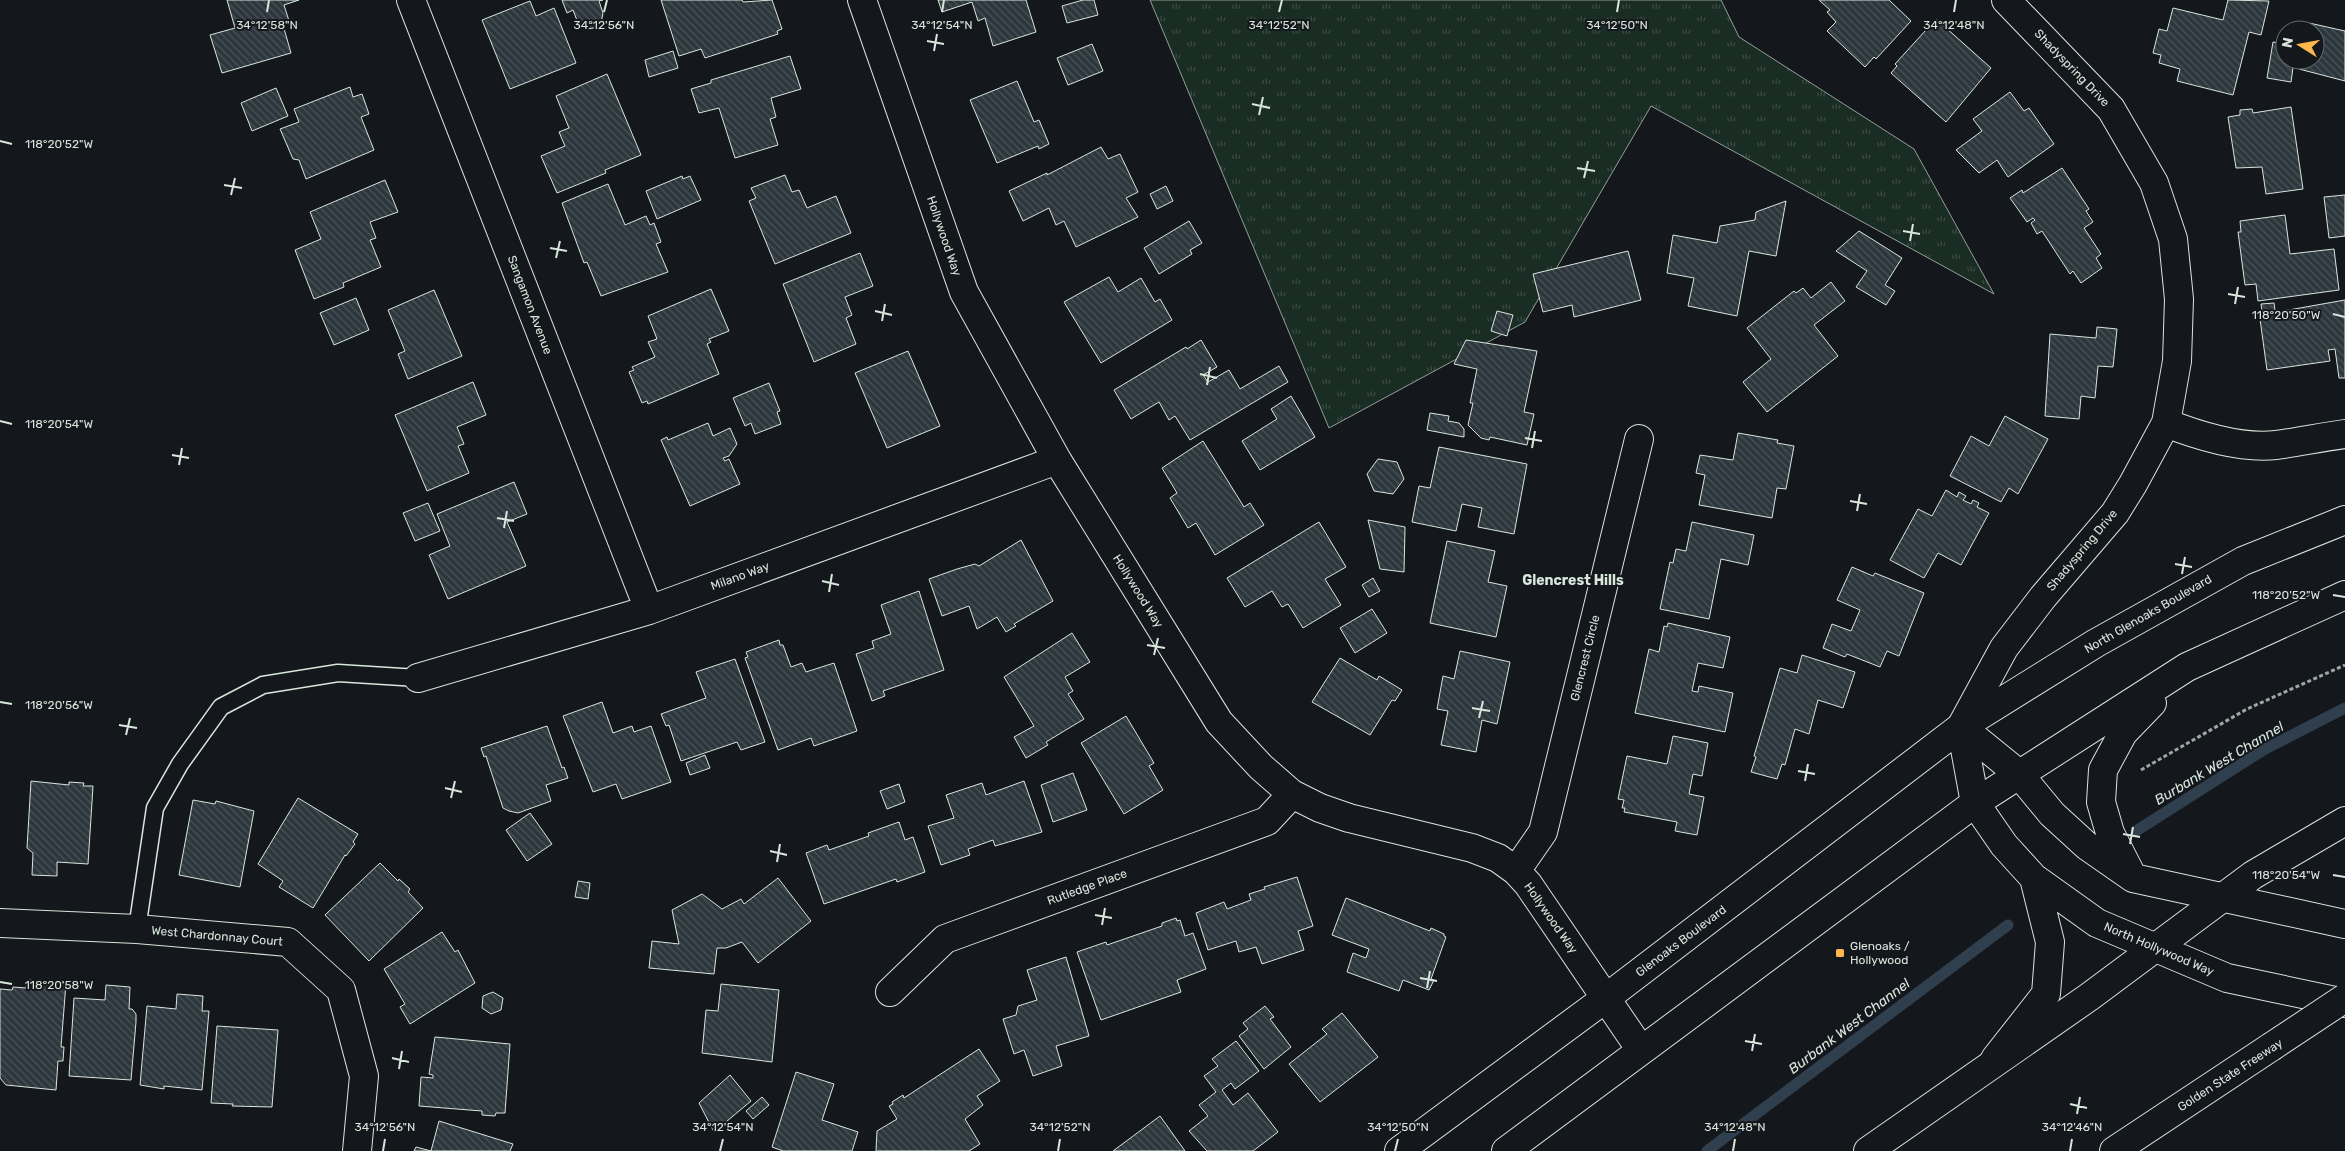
<svg xmlns="http://www.w3.org/2000/svg" width="2345" height="1151" font-family="Rubik,sans-serif">
<defs>
<pattern id="grass-tufts" width="24" height="20" patternUnits="userSpaceOnUse" patternTransform="scale(1.25)"><rect width="24" height="20" fill="#1a2d24"/><path d="M3 7l-1-3M5 7V3M7 7l1-3M15 17l-1-3M17 17v-4M19 17l1-3" fill="none" stroke="#3b4b43"/></pattern>
<pattern id="building-back-hatch" width="6" height="6" patternUnits="userSpaceOnUse" patternTransform="scale(1.25)"><rect width="6" height="6" fill="#2c363c"/><path d="M-1 5l2 2M0 0l6 6M5-1l2 2" fill="none" stroke="#4a5358"/></pattern>
</defs>
<rect width="100%" height="100%" fill="#14181c"/>
<path fill="url(#grass-tufts)" stroke="#939e99" d="M1150 0H1721L1739 37 1914 149 1994 294 1651 106 1525 322 1329 428Z"/>
<g fill="none" stroke-linecap="round" stroke-linejoin="round">
<path stroke="#2f3f4d" stroke-width="11" d="M2136 831 2265 749 2345 708
M1707 1151 2008 925"/>
</g>
<path fill="url(#building-back-hatch)" stroke="#d8e6dc" d="M227 0H299L284 5 290 24 283 25 291 53 222 73 210 35 235 28Z
M562 0H603L599 1 603 13 601 24 594 28 586 29 578 23 573 10 567 13Z
M661 0H742L743 2 772 0 782 29 777 31 778 34 705 58 701 49 679 56Z
M938 0H1026L1036 32 993 46 985 18 978 21 972 2 942 12Z
M1083 0H1094L1098 15 1067 23 1062 6Z
M1819 0H1889L1911 21 1876 59 1874 57 1865 67 1827 31 1836 22 1827 12 1830 10Z
M2228 0 2269 1 2261 35 2249 32 2233 95 2177 81 2180 69 2159 63 2161 55 2153 53 2159 29 2167 31 2173 8 2223 20Z
M530 1 536 16 554 8 576 63 510 89 482 20Z
M1936 19 1991 68 1946 122 1891 73 1897 66 1895 64Z
M2309 23 2345 31V81L2299 69 2301 60H2315V30H2307Z
M2273 42 2285 44V60H2294L2291 82 2267 78Z
M1092 44 1103 71 1068 85 1057 58Z
M673 51 678 68 649 77 645 60Z
M790 56 801 89 771 98 776 117 770 119 778 145 735 158 719 108 699 113 691 89 711 83V80Z
M607 74 641 155 605 170 606 173 557 193 541 156 565 146 559 132 569 128 556 96Z
M1017 81 1034 122 1039 120 1049 144 1039 149 1038 146 997 163 970 100Z
M350 87 353 97 362 94 369 114 361 117 374 150 306 179 299 160 293 159 280 129 299 122 294 109Z
M276 88 288 116 252 131 241 103Z
M2010 92 2024 111 2029 108 2054 144 2008 177 1997 160 1979 173 1956 150 1982 131 1973 119Z
M2291 107 2303 189 2266 194 2262 167 2236 168 2228 117 2240 115V110L2252 109 2253 113Z
M1101 147 1108 159 1120 154 1138 192 1126 198 1138 217 1076 247 1064 221 1056 225 1049 208 1023 221 1009 191 1047 173V175Z
M2062 168 2089 209 2086 211 2093 222 2084 228 2101 254 2096 258 2102 268 2081 283 2073 271 2070 274 2042 231 2037 234 2031 223 2035 220 2033 218 2027 222 2010 198 2022 190 2023 193Z
M785 175 792 192 799 190 807 208 836 196 851 233 775 264 749 201 756 198 751 188Z
M682 176 683 179 690 176 701 200 657 219 646 191Z
M385 180 398 212 370 222 376 238 370 240 381 267 343 283 344 287 314 299 295 250 321 239 310 212Z
M608 184 625 225 646 216 650 225 654 223 661 242 656 244 668 272 601 296 587 262 584 263 562 203Z
M1166 186 1173 201 1157 209 1150 194Z
M2345 195V236L2329 238 2324 197Z
M1786 201 1776 256 1749 251 1737 316 1688 306 1694 278 1667 273 1673 235 1717 243 1720 226 1755 220 1756 212Z
M2285 215 2290 254 2334 249 2339 290 2258 301 2256 284 2245 285 2238 232H2241L2240 221Z
M1189 221 1202 243 1190 250 1192 254 1159 274 1144 248Z
M1859 231 1902 258 1885 285 1895 291 1886 305 1856 287 1867 271 1836 251Z
M1628 251 1641 300 1574 317 1572 305 1543 312 1533 274Z
M860 253 873 286 845 297 852 315 846 318 856 344 814 362 783 284Z
M1109 277 1118 292 1141 278 1155 302 1160 299 1172 320 1101 363 1064 302Z
M1831 282 1845 301 1814 325 1838 356 1767 412 1743 382 1771 359 1747 328 1794 291 1796 293 1803 288 1811 298Z
M711 289 729 331 709 339 711 342 707 344 719 374 648 404 647 401 642 403 629 372 634 370 632 367 655 357 648 342 657 339 648 316Z
M434 290 462 356 408 379 398 354 405 351 388 310Z
M356 298 369 330 334 345 320 313Z
M2345 300V378H2339L2335 349 2328 350 2330 361 2267 370 2260 319H2263L2261 304 2274 303 2276 317 2284 316 2283 311Z
M1497 311 1513 315 1507 336 1491 331Z
M2097 327 2117 329 2113 367 2098 366 2095 398 2081 396 2079 419 2045 416 2050 334 2096 338Z
M1201 340 1217 367 1203 375 1208 382 1229 370 1240 389 1279 366 1288 382 1190 440 1175 416 1169 420 1159 402 1131 419 1114 390 1186 347 1187 349Z
M1466 340 1537 351 1524 412 1534 414 1527 445 1490 437 1489 440 1481 438 1468 425 1473 403H1470L1477 369 1454 364Z
M908 351 940 426 887 448 855 373Z
M473 382 486 415 457 427 464 444 458 446 469 473 427 491 395 415Z
M769 383 780 411 777 412 781 424 755 434 751 423 745 426 733 398Z
M1291 396 1315 437 1260 470 1242 441 1277 419 1271 409Z
M1430 413 1449 416 1448 421 1459 423 1464 429V437L1427 430Z
M2005 416 2048 439 2018 494 2009 488 2001 502 1950 476 1971 436 1989 446Z
M708 423 713 436 730 428 737 444 729 456 723 458 725 461 729 459 740 484 690 506 661 440 667 437 668 440Z
M1738 433 1778 440 1777 443 1794 446 1786 489 1777 488 1772 518 1699 505 1705 475 1696 473 1700 455 1733 460Z
M1203 441 1244 507 1250 503 1264 525 1215 555 1196 523 1188 528 1170 498 1177 493 1162 468Z
M1439 447 1527 464 1514 534 1478 527 1482 508 1462 504 1456 531 1412 522 1419 486 1430 488Z
M1378 459 1397 462 1404 479 1393 494 1374 491 1367 474Z
M514 482 527 514 507 522 526 566 448 599 429 555 450 546 437 514Z
M1946 490 1957 497 1959 492 1966 496 1963 500 1971 504 1973 500 1979 503 1977 507 1989 513 1961 565 1938 553 1924 578 1890 560 1918 509 1932 516Z
M428 503 440 531 415 541 403 513Z
M1368 520 1405 527 1404 572 1380 569Z
M1319 522 1346 567 1325 579 1341 605 1303 628 1288 604 1282 607 1272 591 1245 607 1227 578Z
M1692 522 1754 535 1748 565 1721 559 1709 619 1660 609 1670 562 1673 563 1676 549 1686 551Z
M1021 540 1053 601 1014 624 1016 626 1006 632 997 617 977 629 969 606 942 616 929 579 957 569 975 564 979 566Z
M1447 541 1495 551 1488 582 1507 586 1496 637 1430 623Z
M1852 567 1873 576 1875 573 1924 593 1899 656 1887 651 1880 667 1847 654 1845 657 1823 648 1832 624 1851 631 1860 610 1837 600Z
M1373 578 1380 591 1369 597 1362 585Z
M919 591 944 670 883 691 885 696 872 701 856 654 874 648 872 641 891 634 881 605Z
M1372 609 1387 633 1355 653 1340 628Z
M1668 623 1730 637 1723 668 1698 663 1692 691 1698 692 1699 686 1733 693 1725 732 1635 713 1649 649 1659 652 1664 626 1667 627Z
M1072 633 1090 662 1065 677 1073 691 1068 694 1084 719 1046 742 1048 745 1026 758 1014 737 1034 726 1004 677Z
M779 640 780 645H783L791 667 802 663 806 672 834 663 857 731 814 746 811 738 778 750 745 658 748 657 746 652Z
M1460 651 1510 662 1497 724 1482 720 1476 752 1441 745 1448 711 1437 709 1443 676 1454 679Z
M1802 655 1855 672 1843 708 1818 700 1809 734 1795 729 1785 765 1782 764 1777 779 1751 772 1756 757 1754 756 1780 668 1797 673Z
M1340 658 1377 680 1379 676 1402 690 1395 701 1392 700 1370 735 1312 702Z
M735 659 765 742 741 750 737 742 681 761 669 725 666 726 661 714 706 698 696 672Z
M602 702 613 733 632 726 634 732 651 726 671 782 622 799 616 784 593 792 563 716Z
M1126 716 1154 763 1149 766 1163 790 1124 814 1081 743Z
M547 726 562 768 564 767 568 778 546 785 551 801 518 813 509 811 503 808 486 756 484 757 481 748Z
M1673 736 1708 743 1702 776 1693 774 1689 794 1704 797 1697 835 1675 831 1677 822 1624 812 1625 808H1622L1624 800 1618 799 1627 756 1667 764Z
M705 755 710 768 690 775 686 763Z
M1073 773 1087 810 1053 822 1041 785Z
M31 781 69 785V782L84 783 83 786H93L88 864 57 862V876L32 875 33 853 27 848Z
M1024 781 1042 832 995 846 993 840 968 849 970 855 941 865 928 826 954 818 946 795 982 783 986 795Z
M899 784 905 802 887 809 880 791Z
M298 798 358 834 353 842 355 844 346 856 345 855 313 908 279 887 283 881 258 864Z
M193 800 215 804 216 801 254 811 240 887 179 875Z
M530 813 552 844 527 861 506 830Z
M899 822 905 840 913 837 925 872 897 882 896 879 824 904 806 853 827 845 829 850 869 836 868 833Z
M380 863 398 881 399 879 410 889 408 892 423 908 369 961 325 915Z
M1297 877 1313 926 1298 931 1304 950 1262 964 1256 947 1239 952 1236 941 1208 950 1196 913 1224 902 1227 909 1251 900 1249 894 1265 889 1264 887Z
M778 878 811 921 758 963 742 942 726 948H717L714 974 649 968 652 941 679 944 672 910 702 894 722 909 741 899 744 904Z
M578 881 590 883 588 899 575 897Z
M1346 898 1430 931 1431 928 1444 934V936L1446 937 1431 979 1434 980 1429 990 1403 980 1399 991 1347 972 1353 953 1366 958 1369 949 1332 935Z
M1176 918 1177 921 1180 920 1185 936 1193 933 1206 969 1177 980 1181 992 1101 1020 1077 952 1106 942 1107 945 1162 926V923Z
M442 932 455 952 458 950 475 983 410 1024 400 1007 405 1004 384 969Z
M1066 957 1089 1036 1056 1046 1062 1066 1033 1076 1024 1050 1014 1054 1003 1019 1016 1015 1018 1006 1037 1000 1027 970Z
M27 980 66 983 61 1047H64L63 1061H58L56 1090 6 1085 0 1078V989L12 990 13 987 26 988Z
M721 984 779 990 772 1062 702 1053 706 1010 718 1011Z
M106 985 130 987 129 1009H132L136 1014V1022L131 1080 69 1076 74 998 105 1000Z
M493 992 503 998 501 1010 491 1014 482 1008 483 996Z
M177 994 203 996 202 1011H209L202 1090 164 1086V1089L140 1085 147 1006 176 1009Z
M1265 1006 1274 1017 1270 1019 1291 1047 1264 1069 1239 1036 1248 1029 1243 1023Z
M1342 1013 1378 1057 1320 1102 1289 1064 1327 1034 1322 1029Z
M217 1026 278 1030 272 1107 232 1106 233 1104 211 1103Z
M435 1037 510 1044 505 1113H496L495 1116 482 1115V1111L419 1106 421 1077 433 1078V1075L429 1074Z
M1236 1041 1259 1071 1235 1089 1231 1083 1222 1090 1233 1105 1248 1093 1278 1132 1253 1151H1207L1189 1131 1208 1116 1199 1105 1216 1092 1204 1076 1218 1066 1212 1059Z
M979 1049 1000 1081 977 1096 983 1105 965 1119 980 1144 969 1151H876L877 1131 897 1119 889 1106 893 1104 892 1102 903 1095 904 1098Z
M796 1072 834 1084 822 1120 858 1132 852 1151H783L772 1147Z
M730 1075 751 1101 714 1132 699 1103Z
M762 1097 769 1105 753 1119 746 1111Z
M1160 1116 1185 1151H1113Z
M439 1121 513 1144 510 1151H414L416 1147 431 1151Z"/>
<g fill="none" stroke-linecap="round" stroke-linejoin="round">
<g stroke="#d8e6dc" stroke-width="19">
<path id="lane" d="M137 929 155 808 180 764 221 707 263 685 338 673 418 678"/>
</g>
<g stroke="#d8e6dc" stroke-width="30">
<path id="street" d="M411 0 649 610
M862 0 964 292 1057 460 1219 722 1261 767 1292 794 1320 808 1349 818 1472 848 1498 858 1516 871 1528 884 1641 1050
M2166 423C2199 436 2240 449 2276 445 2299 442 2322 437 2345 434
M418 678 649 610 1057 460
M1961 727 2004 648 2043 597 2115 513 2133 484 2166 423 2177 361 2179 299 2173 239 2154 183 2111 109 2006 0
M1516 871 1543 832 1639 439
M0 923 137 929 288 942 341 990 364 1076 357 1151
M890 992 945 939 1267 821 1292 794"/>
</g>
<g stroke="#d8e6dc" stroke-width="30">
<path id="secondary" d="M1961 727 1975 803 2004 845 2034 878 2097 923 2227 978 2345 1003
M1961 727 2019 774 2052 814 2087 846 2133 878 2345 924
M2131 874 2110 833 2101 802 2103 770 2123 733 2152 703
M1995 1059 2046 994 2050 942 2034 878
M1399 1151 1606 998 1961 727 2096 643 2243 561 2345 520
M1506 1151 1975 803 2187 667 2345 595"/>
</g>
<g stroke="#d8e6dc" stroke-width="30">
<path id="highway" d="M1868 1151 2089 997 2253 875 2345 821
M2114 1151 2271 1047"/>
</g>
<path stroke="#9da8a2" stroke-width="3" stroke-dasharray="4 2.5" stroke-linecap="butt" d="M2141 770 2247 709 2345 665"/>
<use href="#lane" stroke="#14181c" stroke-width="16"/>
<use href="#street" stroke="#14181c" stroke-width="28"/>
<use href="#secondary" stroke="#14181c" stroke-width="28"/>
<use href="#highway" stroke="#14181c" stroke-width="28"/>
<g stroke="#d8e6dc" stroke-width="30" stroke-linecap="butt">
<path id="highway-bridge" d="M2271 1047 2345 998"/>
</g>
<use href="#highway-bridge" stroke="#14181c" stroke-width="28"/>
</g>
<path fill="none" stroke="#d8e6dc" stroke-width="2" d="M267 12 269 0M604 12 607 0M942 12 944 0M1279 12 1282 0M1617 12 1619 0M1954 12 1956 0M927 41 944 44M934 51 937 34M1252 104 1270 108M1259 115 1263 97M0 141 12 144M1577 168 1595 171M1584 178 1588 161M224 185 242 188M231 195 235 178M1903 231 1920 234M1910 241 1913 224M550 248 567 251M556 258 560 241M2228 294 2245 297M2235 304 2238 287M875 311 892 315M2333 314 2345 317M882 321 885 304M1200 374 1217 378M1207 385 1210 367M0 421 12 424M1525 438 1542 441M1532 448 1535 431M172 455 189 458M179 465 182 448M1850 501 1867 504M1857 511 1860 494M497 518 514 521M504 528 507 511M2175 564 2192 567M2182 574 2185 557M822 581 839 585M829 592 832 574M2333 595 2345 597M1147 645 1165 648M1154 655 1158 638M0 702 12 704M1472 708 1490 711M1479 718 1483 701M119 725 137 728M126 735 130 718M1798 771 1815 774M1805 781 1808 764M445 788 462 792M451 798 455 781M2123 834 2140 837M2130 844 2133 827M770 851 787 855M777 862 780 844M2333 875 2345 877M1095 915 1112 918M1102 925 1105 908M1420 978 1437 981M0 982 12 984M1427 988 1430 971M1745 1041 1762 1044M1752 1051 1755 1034M392 1058 409 1062M399 1069 402 1051M2070 1104 2087 1108M2077 1114 2080 1097M383 1151 385 1139M720 1151 723 1139M1058 1151 1060 1139M1395 1151 1398 1139M1733 1151 1735 1139M2070 1151 2072 1139"/>
<rect fill="#ffb74d" stroke="#14181c" stroke-width="2" x="1835" y="948" width="10" height="10" rx="2.5"/>
<g text-anchor="middle" stroke-width="4" stroke-linejoin="round" paint-order="stroke">
<g font-size="12" fill="#d8e6dc" stroke="#14181c">
<text transform="translate(2072 68) rotate(46)" y="4">Shadyspring Drive</text>
<text transform="translate(944 236) rotate(71)" y="4">Hollywood Way</text>
<text transform="translate(530 305) rotate(69)" y="4">Sangamon Avenue</text>
<text transform="translate(2082 550) rotate(-50)" y="4">Shadyspring Drive</text>
<text transform="translate(740 576) rotate(-20)" y="4">Milano Way</text>
<text transform="translate(1138 591) rotate(58)" y="4">Hollywood Way</text>
<text transform="translate(2148 614) rotate(-30)" y="4">North Glenoaks Boulevard</text>
<text transform="translate(1585 658) rotate(-76)" y="4">Glencrest Circle</text>
<text transform="translate(1087 887) rotate(-20)" y="4">Rutledge Place</text>
<text transform="translate(1551 918) rotate(55)" y="4">Hollywood Way</text>
<text transform="translate(217 936) rotate(5)" y="4">West Chardonnay Court</text>
<text transform="translate(1681 941) rotate(-37)" y="4">Glenoaks Boulevard</text>
<text transform="translate(2159 949) rotate(23)" y="4">North Hollywood Way</text>
<text transform="translate(2230 1075) rotate(-33)" y="4">Golden State Freeway</text>
</g>
<g font-size="12" fill="#d8e6dc" stroke="#14181c" text-anchor="start">
<text x="1850" y="950">Glenoaks /<tspan x="1850" dy="14">Hollywood</tspan></text>
</g>
<g font-size="14" font-weight="bold" fill="#d8e6dc" stroke="#14181c">
<text x="1573" y="585">Glencrest Hills</text>
</g>
<g font-size="14" font-style="italic" fill="#d8e6dc" stroke="#14181c">
<text transform="translate(2219 763) rotate(-31)" y="5">Burbank West Channel</text>
<text transform="translate(1849 1026) rotate(-37)" y="5">Burbank West Channel</text>
</g>
</g>
<g font-size="12" text-anchor="middle" fill="#d8e6dc" stroke="#14181c" stroke-width="4" stroke-linejoin="round" paint-order="stroke">
<text x="267" y="29">34°12'58"N</text>
<text x="604" y="29">34°12'56"N</text>
<text x="942" y="29">34°12'54"N</text>
<text x="1279" y="29">34°12'52"N</text>
<text x="1617" y="29">34°12'50"N</text>
<text x="1954" y="29">34°12'48"N</text>
<text x="59" y="148">118°20'52"W</text>
<text x="2286" y="319">118°20'50"W</text>
<text x="59" y="428">118°20'54"W</text>
<text x="2286" y="599">118°20'52"W</text>
<text x="59" y="709">118°20'56"W</text>
<text x="2286" y="879">118°20'54"W</text>
<text x="59" y="989">118°20'58"W</text>
<text x="385" y="1131">34°12'56"N</text>
<text x="723" y="1131">34°12'54"N</text>
<text x="1060" y="1131">34°12'52"N</text>
<text x="1398" y="1131">34°12'50"N</text>
<text x="1735" y="1131">34°12'48"N</text>
<text x="2072" y="1131">34°12'46"N</text>
</g>
<g transform="translate(2300 45) rotate(281)"><circle r="24" fill="#14181c" stroke="#626a69"/>
<path d="M0-4L9 19L0 12L-9 19Z" fill="#ffb74d"/>
<text y="-8" font-size="14" font-weight="bold" text-anchor="middle" fill="#d8e6dc">N</text>
</g>
</svg>
